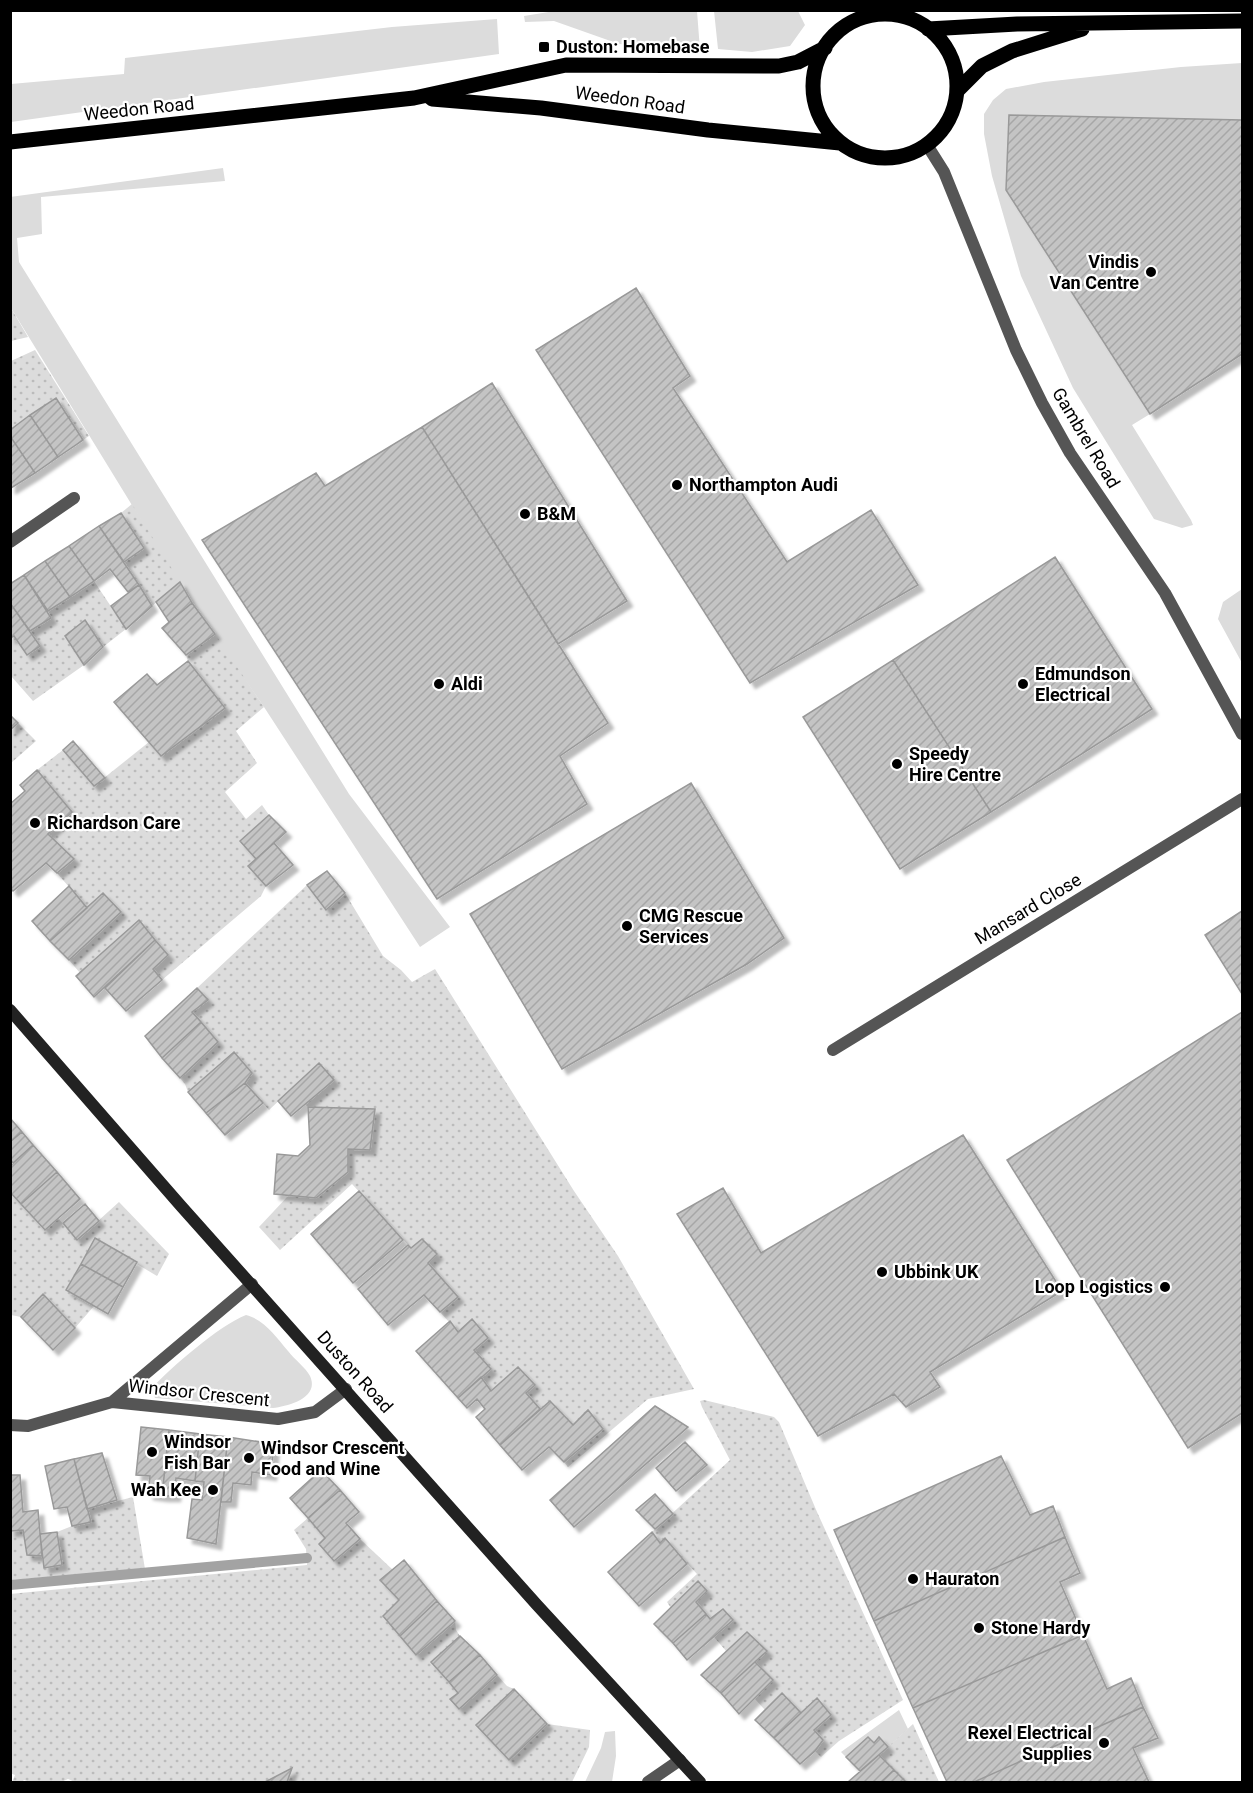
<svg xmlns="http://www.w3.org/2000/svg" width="1253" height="1793" font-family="Roboto,sans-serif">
<defs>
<pattern id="park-dots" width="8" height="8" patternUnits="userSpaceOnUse" patternTransform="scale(1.5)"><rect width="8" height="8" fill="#dcdcdc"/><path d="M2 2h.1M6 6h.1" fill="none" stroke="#bbb" stroke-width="1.8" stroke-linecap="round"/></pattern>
<pattern id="building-hatch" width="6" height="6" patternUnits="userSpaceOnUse" patternTransform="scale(1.5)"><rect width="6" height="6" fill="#c4c4c4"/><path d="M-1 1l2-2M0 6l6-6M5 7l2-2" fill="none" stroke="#a7a7a7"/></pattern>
<filter id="shadow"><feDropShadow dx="5.5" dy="5.5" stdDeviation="1.5" flood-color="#0004"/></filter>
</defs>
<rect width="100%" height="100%" fill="#fff"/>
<path fill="#dcdcdc" d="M561 10 697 11 700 50 619 44 554 21 525 22 524 16Z
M714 11H798L805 25 790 46 752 52 718 49Z
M497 19 499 54 11 122V84L124 74 125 58 392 27Z
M1242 63V120L1009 116 1006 190 1150 414 1132 425 1191 520 1193 525 1182 528 1154 519 1073 388 1021 276 992 176 984 134V114L993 100 1006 89 1044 82 1181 67Z
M223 168 225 181 41 197 42 234 17 238 19 262 349 794 450 927 420 947 264 707 192 603 11 308 10 197Z
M1242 589V663L1218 619 1223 602Z
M246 1315C265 1320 276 1337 288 1351 294 1359 306 1368 310 1376 320 1398 288 1406 273 1408L155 1398 151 1389C170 1368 220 1325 246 1315Z
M899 1710 908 1729 888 1747 879 1737 874 1743 868 1737 846 1757 841 1752Z
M615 1731 616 1756 612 1782H585L601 1748 605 1732Z"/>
<path fill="url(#park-dots)" d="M10 308H11L28 337 11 341Z
M35 350 89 436 83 440 56 399 11 430V361Z
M132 504 180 582 152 606 124 562 144 548 121 513Z
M94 581 126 629 103 647 85 620 65 636 84 665 33 701 11 676V638L14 636 27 655 39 646 30 631 51 618 48 611Z
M215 634 264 707 236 731 257 763 225 792 246 819 262 805 269 815 240 841 256 859 248 866 266 886 261 896 162 980 153 969 168 955 139 920 80 973 69 960 120 912 103 893 87 908 57 873 73 859 48 834 72 812 37 770 63 750 94 786 149 742 161 756 225 708 188 661 186 655Z
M18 723 36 741 11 763V730Z
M307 885 326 910 345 893 383 956 401 970 412 982 435 969 574 1191 618 1256 694 1389 648 1399 568 1467 564 1462 603 1428 588 1411 573 1425 550 1401 540 1409 526 1393 535 1385 518 1367 491 1391 481 1377 491 1368 474 1350 488 1338 472 1319 458 1332 440 1312 458 1297 428 1263 437 1254 422 1239 411 1248 352 1184 280 1250 259 1227 288 1196 316 1198 347 1173 348 1149 370 1150 375 1109 308 1107 305 1104 333 1080 319 1063 269 1110 245 1083 252 1073 234 1052 188 1092 185 1084 180 1078 218 1042 192 1012 207 1000 197 988Z
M10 1192 44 1230 58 1218 77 1240 119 1202 169 1254 157 1276 95 1239 66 1290 94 1306 75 1328 43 1295 21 1317 11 1315Z
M704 1400 774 1417 779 1422 817 1512 903 1700 839 1741 821 1757 815 1751 823 1740 814 1730 831 1715 817 1698 801 1713 782 1694 765 1710 755 1699 773 1680 755 1662 766 1652 747 1632 726 1651 714 1637 733 1620 723 1609 710 1619 696 1602 707 1591 698 1581 671 1608 667 1602 697 1574 665 1539 660 1543 652 1532 730 1460 702 1407 700 1401Z
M133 1497 145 1569 11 1580V1531L23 1530 27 1555 42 1556 44 1568 61 1565 57 1532 72 1526 91 1522 87 1509Z
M308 1518 325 1538 319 1544 334 1561 360 1539 393 1570 380 1581 399 1600 383 1616 416 1655 455 1621 456 1630 460 1636 431 1662 458 1693 451 1699 458 1708 497 1675 507 1686 514 1689 476 1725 509 1760 547 1724 590 1730 589 1747 572 1782H75L68 1779C57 1785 35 1784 24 1780L22 1782H12L15 1775 10 1773V1594L307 1565 306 1549 294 1530Z
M913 1724 939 1782H905L879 1755Z"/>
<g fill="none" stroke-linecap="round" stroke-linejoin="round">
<path stroke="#a3a3a3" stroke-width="10" d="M10 1585 307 1558"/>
</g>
<path fill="url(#building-hatch)" stroke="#999" stroke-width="1.5" filter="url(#shadow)" d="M1009 115 1242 120V354L1150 414 1006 190Z
M636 288 690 376 673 388 787 562 871 510 918 585 750 683 536 350Z
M492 383 627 601 558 644 422 427Z
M56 398 83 440 58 457 30 415Z
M30 415 58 457 35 473 10 436V430Z
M422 427 608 723 560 756 587 804 437 899 202 540 316 473 325 486Z
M10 436 35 473 11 488H10Z
M121 513 144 548 124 562 99 526Z
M99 526 139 585 128 592 110 569 94 581 69 546Z
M69 546 94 581 70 597 45 561Z
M1055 557 1152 709 991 812 893 660Z
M45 561 70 597 48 611 24 575Z
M24 575 51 618 30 631 10 603V584Z
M180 582 192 603 169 622 156 602Z
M139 585 152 606 126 629 111 606Z
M10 603 40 646 27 655 14 636 10 638Z
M192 603 215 634 186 655 162 628Z
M85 620 103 647 84 665 65 636Z
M893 660 991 812 900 869 803 717Z
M188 661 225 708 161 756 114 702 147 674 157 685Z
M10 715 18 723 10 730Z
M73 741 105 778 94 786 63 750Z
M37 770 72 812 48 834 74 859 57 873 46 863 13 891 10 888V804L25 791 20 785Z
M691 783 784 938 747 964 562 1069 470 914Z
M269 815 286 832 256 859 240 841Z
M274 843 293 865 266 886 248 866Z
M327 871 345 893 326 910 307 885Z
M69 886 87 908 50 941 32 921Z
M103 893 121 912 69 960 50 941Z
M1242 911V994L1205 935Z
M139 920 155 940 94 997 76 976Z
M155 940 168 955 153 969 162 980 126 1011 105 988Z
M197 988 208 1000 192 1012 201 1022 162 1058 145 1036Z
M1242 1012V1413L1188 1448 1007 1160Z
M201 1022 218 1042 180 1078 162 1058Z
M234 1052 252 1073 245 1083 206 1113 188 1092Z
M319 1063 334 1080 291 1116 278 1101Z
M245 1083 263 1103 225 1135 206 1113Z
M308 1107 375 1109 370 1150 348 1149V1172L316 1198 274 1194 277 1154 298 1156 310 1145Z
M10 1118 22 1132 10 1142Z
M22 1132 33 1145 13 1163 10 1159V1142Z
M963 1135 1062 1291 930 1372 940 1387 906 1407 894 1394 818 1436 677 1214 723 1188 761 1253Z
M33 1145 57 1172 21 1204 10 1192V1166Z
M57 1172 80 1199 45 1230 21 1204Z
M359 1191 403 1240 353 1283 311 1234Z
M85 1204 99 1221 77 1240 63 1223Z
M95 1238 137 1262 123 1287 81 1264Z
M422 1239 437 1254 428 1263 458 1297 440 1312 424 1295 388 1325 358 1289 408 1245 411 1248Z
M81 1264 123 1287 108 1314 66 1290Z
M43 1294 75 1328 53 1350 21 1317Z
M472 1319 488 1338 474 1350 491 1369 458 1398 416 1351 450 1321 458 1332Z
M518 1367 535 1385 526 1393 540 1409 500 1445 476 1417 485 1409 477 1399 467 1408 458 1398 481 1377 491 1391Z
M550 1401 573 1425 588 1410 603 1429 564 1462 549 1447 522 1470 500 1445Z
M655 1406 688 1427 574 1527 550 1500Z
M141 1427 169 1430 162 1496 148 1494 150 1476 136 1475Z
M169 1430 200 1434 195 1481 176 1478 175 1496H162Z
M200 1434 228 1437 216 1544 187 1538 192 1499 202 1500 204 1482 195 1481Z
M228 1437 274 1444 271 1475 252 1472 251 1485 233 1483 231 1502H221Z
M685 1442 707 1465 676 1491 656 1468Z
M102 1453 117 1500 87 1509 74 1459Z
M1001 1456 1030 1515 1053 1506 1065 1537 874 1621 834 1530Z
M74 1459 91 1522 72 1526 67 1507 54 1509 45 1466Z
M321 1470 340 1490 308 1518 290 1498Z
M10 1475H20L23 1512 38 1510 42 1556 27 1555 23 1530 10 1531Z
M340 1490 359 1512 346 1523 360 1539 334 1561 319 1544 325 1538 308 1518Z
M655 1494 673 1514 655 1529 636 1510Z
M57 1532 62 1565 44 1568 40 1534Z
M652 1532 660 1543 665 1538 687 1564 639 1606 608 1572Z
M1065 1537 1080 1573 1060 1582 1083 1635 913 1708 874 1621Z
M404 1560 437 1601 400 1636 383 1616 399 1600 380 1580Z
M698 1581 707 1591 696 1602 706 1614 673 1643 654 1624Z
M437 1601 455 1621 416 1655 400 1636Z
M723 1609 733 1620 687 1660 673 1643 706 1614 710 1619Z
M747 1632 767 1651 721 1693 701 1675Z
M1083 1635 1107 1689 1131 1678 1143 1707 974 1782H947L913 1708Z
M460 1636 480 1655 449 1682 431 1662Z
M480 1655 497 1675 459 1709 450 1699 458 1693 449 1682Z
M755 1662 773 1680 739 1714 721 1693Z
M514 1689 547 1724 509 1760 476 1725Z
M782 1693 801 1713 774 1738 755 1720Z
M817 1698 831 1715 814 1730 823 1740 815 1751 800 1764 774 1738Z
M1143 1707 1158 1738 1133 1748 1149 1782H974Z
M868 1737 874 1743 879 1737 888 1747 860 1771 846 1757Z
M879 1755 894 1770 881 1782H848Z
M292 1768 287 1782H265Z
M894 1770 906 1782H881Z"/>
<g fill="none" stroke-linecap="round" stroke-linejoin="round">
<path stroke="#555" stroke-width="12" d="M887 10V15
M927 145 944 172 1016 350 1042 403 1070 453 1165 593 1242 734
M10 542 74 498
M833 1050 1242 799
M112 1402 278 1419 315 1412 346 1389
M10 1425 28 1426 112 1402 252 1284
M648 1782 680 1760"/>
<path stroke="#222" stroke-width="12" d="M10 1010 181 1206 537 1605 700 1782"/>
<path stroke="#000" stroke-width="15" d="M813 86a72 72 0 1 1 144 0a72 72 0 1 1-144 0Z
M928 29 1017 24 1242 21
M958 90 982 66 1012 51 1082 29
M432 99 541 108 708 130 840 143
M10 142 414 98 566 65 779 66 798 62 825 48"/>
</g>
<g fill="#000" stroke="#fff" stroke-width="2">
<rect x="538" y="41" width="12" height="12" rx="3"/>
<circle cx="1151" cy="272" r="6"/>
<circle cx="677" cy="485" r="6"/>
<circle cx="525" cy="514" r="6"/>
<circle cx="439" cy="684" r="6"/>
<circle cx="1023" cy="684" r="6"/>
<circle cx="897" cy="764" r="6"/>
<circle cx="35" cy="823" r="6"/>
<circle cx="627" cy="926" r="6"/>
<circle cx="882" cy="1272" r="6"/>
<circle cx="1165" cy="1287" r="6"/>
<circle cx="152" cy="1452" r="6"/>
<circle cx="249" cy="1458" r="6"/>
<circle cx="213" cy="1490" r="6"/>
<circle cx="913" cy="1579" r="6"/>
<circle cx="979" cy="1628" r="6"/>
<circle cx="1104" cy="1743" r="6"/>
</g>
<g text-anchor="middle" stroke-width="4.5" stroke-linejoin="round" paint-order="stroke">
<g font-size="18" font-weight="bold" fill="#000" stroke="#fff" text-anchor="start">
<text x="556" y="53">Duston: Homebase</text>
<text x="1139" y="268" text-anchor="end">Vindis<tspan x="1139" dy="21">Van Centre</tspan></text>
<text x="689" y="491">Northampton Audi</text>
<text x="537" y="520">B&amp;M</text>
<text x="1035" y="680">Edmundson<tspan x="1035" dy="21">Electrical</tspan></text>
<text x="451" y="690">Aldi</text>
<text x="909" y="760">Speedy<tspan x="909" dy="21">Hire Centre</tspan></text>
<text x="47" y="829">Richardson Care</text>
<text x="639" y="922">CMG Rescue<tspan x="639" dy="21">Services</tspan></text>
<text x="894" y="1278">Ubbink UK</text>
<text x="1153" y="1293" text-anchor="end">Loop Logistics</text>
<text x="164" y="1448">Windsor<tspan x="164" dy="21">Fish Bar</tspan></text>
<text x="261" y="1454">Windsor Crescent<tspan x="261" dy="21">Food and Wine</tspan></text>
<text x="201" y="1496" text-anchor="end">Wah Kee</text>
<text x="925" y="1585">Hauraton</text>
<text x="991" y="1634">Stone Hardy</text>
<text x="1092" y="1739" text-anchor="end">Rexel Electrical<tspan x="1092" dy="21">Supplies</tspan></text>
</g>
<g font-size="18" fill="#000" stroke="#fff">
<text transform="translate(630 100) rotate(8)" y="6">Weedon Road</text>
<text transform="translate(139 109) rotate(-6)" y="6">Weedon Road</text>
<text transform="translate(1086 438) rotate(59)" y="6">Gambrel Road</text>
<text transform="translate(1028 909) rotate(-31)" y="6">Mansard Close</text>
<text transform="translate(355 1372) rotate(48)" y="6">Duston Road</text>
<text transform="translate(199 1393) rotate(6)" y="6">Windsor Crescent</text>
</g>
</g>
<rect width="1253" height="1793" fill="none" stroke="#000000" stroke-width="24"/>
</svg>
